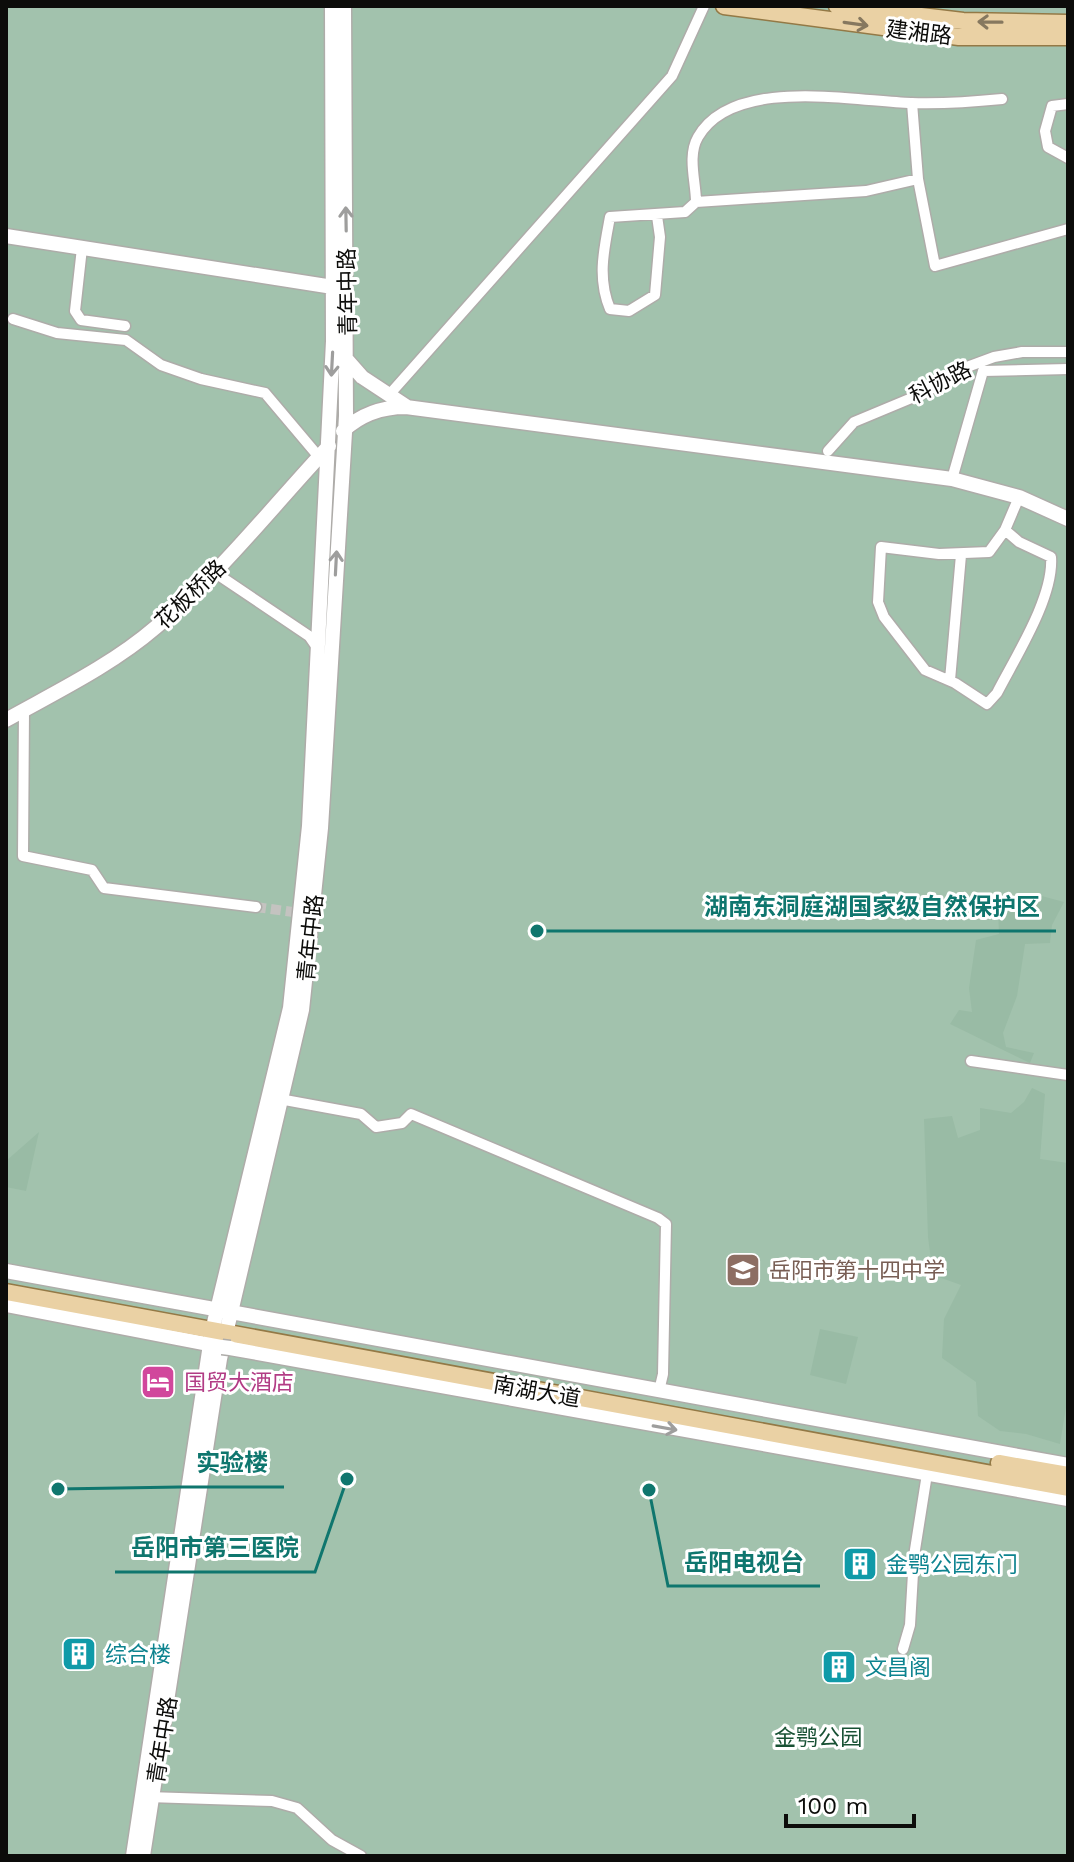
<svg xmlns="http://www.w3.org/2000/svg" width="1074" height="1862" font-family="'Work Sans','Noto Sans SC',sans-serif">
<rect width="100%" height="100%" fill="#e5e3e0"/>
<path fill="#a2c2ad" d="M6 6H1068V1856H6Z"/>
<path fill="#99bba5" d="M1038 895 1064 902 1052 925 1050 943 1025 944 1017 996 1003 1033 1006 1047 1034 1053 1030 1063 950 1024 959 1010 972 1012 969 988 976 940 999 934 998 909 1029 907Z
M1032 1088 1045 1094 1040 1159 1068 1163V1395L1060 1444 1026 1434 1000 1431 978 1416 976 1382 942 1358 944 1319 961 1285 933 1275 928 1237 924 1119 952 1116 958 1138 980 1130V1108L1011 1113 1024 1102Z
M39 1132 26 1191 6 1187V1161Z
M820 1329 858 1337 846 1384 810 1375Z"/>
<g fill="none" stroke-linecap="round" stroke-linejoin="round">
<path stroke="#c4c3c0" stroke-width="10" stroke-dasharray="10 5" stroke-linecap="butt" d="M256 907 300 913"/>
<g stroke="#aeaca9" stroke-width="13">
<path id="street" d="M1068 104 1052 106 1045 131 1048 147 1068 158
M918 179 935 266 1068 229
M696 202 866 191 918 179 912 103
M657 216 660 237 655 295 629 311 610 309C597 278 604 249 610 217L685 212 696 202C696 182 687 156 698 137 733 76 852 101 911 103 941 104 972 102 1002 99
M82 248 75 311 81 320 125 326
M13 319 57 333 126 340 161 365 201 379 265 393 319 457
M389 395 672 76 704 6
M828 451 854 422 926 392 967 367 994 357 1022 352H1068
M952 479 983 371 1068 369
M1005 530 1019 542 1051 557C1054 597 1016 656 997 693L987 704 955 683 925 670 884 617 878 602 881 547 939 554 989 552 1005 530 1019 497
M214 572 309 636 318 649
M950 680 961 555
M24 710 23 856 92 870 104 888 256 907
M971 1061 1068 1075
M274 1098 361 1114 376 1127 402 1123 411 1114 658 1218 666 1224 663 1374 659 1391
M903 1649 910 1625 914 1556 927 1474
M148 1797 272 1801 297 1808 332 1840 361 1856"/>
</g>
<g stroke="#aeaca9" stroke-width="17">
<path id="secondary" d="M6 236 333 287
M347 360 362 377 406 406
M343 431C361 414 381 407 406 407L952 479 1019 497 1068 519
M6 720C56 692 112 665 156 627 220 574 272 507 329 446
M6 1271 1068 1465
M6 1305 218 1346
M230 1348 1068 1499
M133 1856 212 1331 290 1008 309 826 333 341 332 6
M143 1856 220 1359 302 1010 321 828 346 416 344 6"/>
</g>
<g stroke="#937946" stroke-width="19">
<path id="primary" d="M724 6 959 37H1068
M837 6 963 21 1068 23
M6 1292 1068 1488
M999 1463 1068 1475"/>
</g>
<use href="#street" stroke="#fff" stroke-width="10"/>
<use href="#secondary" stroke="#fff" stroke-width="14"/>
<use href="#primary" stroke="#ead1a4" stroke-width="16"/>
<g stroke="#aeaca9" stroke-width="17" stroke-linecap="butt">
<path id="secondary-bridge" d="M222 1347 230 1348"/>
</g>
<use href="#secondary-bridge" stroke="#fff" stroke-width="14"/>
</g>
<defs><path id="oneway-shaft" d="M-6 0H5M1.5-3L5.5 0L1.5 3" fill="none" stroke-width="1.6" stroke-linecap="round" stroke-linejoin="round" transform="scale(2)"/></defs>
<g stroke="#86785f">
<use href="#oneway-shaft" transform="translate(990 22) rotate(-179)"/>
<use href="#oneway-shaft" transform="translate(856 24) rotate(8)"/>
</g>
<g stroke="#9e9e9d">
<use href="#oneway-shaft" transform="translate(346 219) rotate(-91)"/>
<use href="#oneway-shaft" transform="translate(332 364) rotate(93)"/>
<use href="#oneway-shaft" transform="translate(336 563) rotate(-87)"/>
<use href="#oneway-shaft" transform="translate(665 1428) rotate(10)"/>
</g>
<defs>
<g id="school-square" transform="scale(1.8)"><rect x="-9" y="-9" width="18" height="18" rx="4" fill="#8d6e63" stroke="#fff"/><path d="M0-5L7-2L0 1L-7-2ZM-4 1L0 2.5L4 1V4Q0 6-4 4Z" fill="#fff"/></g>
<g id="hotel-square" transform="scale(1.8)"><rect x="-9" y="-9" width="18" height="18" rx="4" fill="#d1479c" stroke="#fff"/><path d="M-6-4.5h1.5V1H6V5H4.5V3h-9V5H-6ZM-4 0a1.8 1.8 0 1 1 3.6 0ZM.5 0V-2.5h3Q6-2.5 6 0Z" fill="#fff"/></g>
<g id="building-square" transform="scale(1.8)"><rect x="-9" y="-9" width="18" height="18" rx="4" fill="#0f9aa8" stroke="#fff"/><path d="M-4-6H4V6H1V3H-1V6H-4ZM-2.5-4.3h1.7v1.8h-1.7ZM.8-4.3h1.7v1.8H.8ZM-2.5-1h1.7V.8h-1.7ZM.8-1h1.7V.8H.8Z" fill="#fff"/></g>
</defs>
<g fill-rule="evenodd">
<use href="#school-square" x="743" y="1270"/>
<use href="#hotel-square" x="158" y="1382"/>
<use href="#building-square" x="860" y="1564"/>
<use href="#building-square" x="79" y="1654"/>
<use href="#building-square" x="839" y="1667"/>
</g>
<g text-anchor="middle" stroke-width="6" stroke-linejoin="round" paint-order="stroke">
<g font-size="22" fill="#0c0c0a" stroke="#fff">
<text transform="translate(919 32) rotate(7)" y="8">建湘路</text>
<text transform="translate(347 292) rotate(-91)" y="8">青年中路</text>
<text transform="translate(940 382) rotate(-27)" y="8">科协路</text>
<text transform="translate(190 594) rotate(-44)" y="8">花板桥路</text>
<text transform="translate(310 938) rotate(-84)" y="8">青年中路</text>
<text transform="translate(537 1391) rotate(10)" y="8">南湖大道</text>
<text transform="translate(162 1740) rotate(-81)" y="8">青年中路</text>
</g>
<g font-size="22" fill="#785e54" stroke="#fff" text-anchor="start">
<text x="769" y="1278">岳阳市第十四中学</text>
</g>
<g font-size="22" fill="#b23c85" stroke="#fff" text-anchor="start">
<text x="184" y="1390">国贸大酒店</text>
</g>
<g font-size="22" fill="#0d838f" stroke="#fff" text-anchor="start">
<text x="886" y="1572">金鹗公园东门</text>
<text x="105" y="1662">综合楼</text>
<text x="865" y="1675">文昌阁</text>
</g>
<g font-size="22" fill="#185134" stroke="#fff">
<text x="818" y="1745">金鹗公园</text>
</g>
</g>
<path fill="none" stroke="#0f766e" stroke-width="3" d="M537 931L688 931H1056M58 1489L180 1487H284M347 1479L315 1572H115M649 1490L668 1586H820"/>
<g fill="#0f766e" stroke="#fff" stroke-width="3">
<circle cx="537" cy="931" r="8"/>
<circle cx="58" cy="1489" r="8"/>
<circle cx="347" cy="1479" r="8"/>
<circle cx="649" cy="1490" r="8"/>
</g>
<g font-size="24" text-anchor="middle" font-weight="bold" fill="#0f766e" stroke="#fff" stroke-width="6" stroke-linejoin="round" paint-order="stroke">
<text x="872" y="915">湖南东洞庭湖国家级自然保护区</text>
<text x="232" y="1471">实验楼</text>
<text x="215" y="1556">岳阳市第三医院</text>
<text x="744" y="1571">岳阳电视台</text>
</g>
<rect width="1074" height="1862" fill="none" stroke="#0c0c0a" stroke-width="16"/>
<path d="M786 1814v12h128v-12" fill="none" stroke="#0c0c0a" stroke-width="4"/>
<text x="798" y="1814" font-size="24" fill="#0c0c0a" stroke="#ffffff" stroke-width="6" paint-order="stroke">100 m</text>
</svg>
